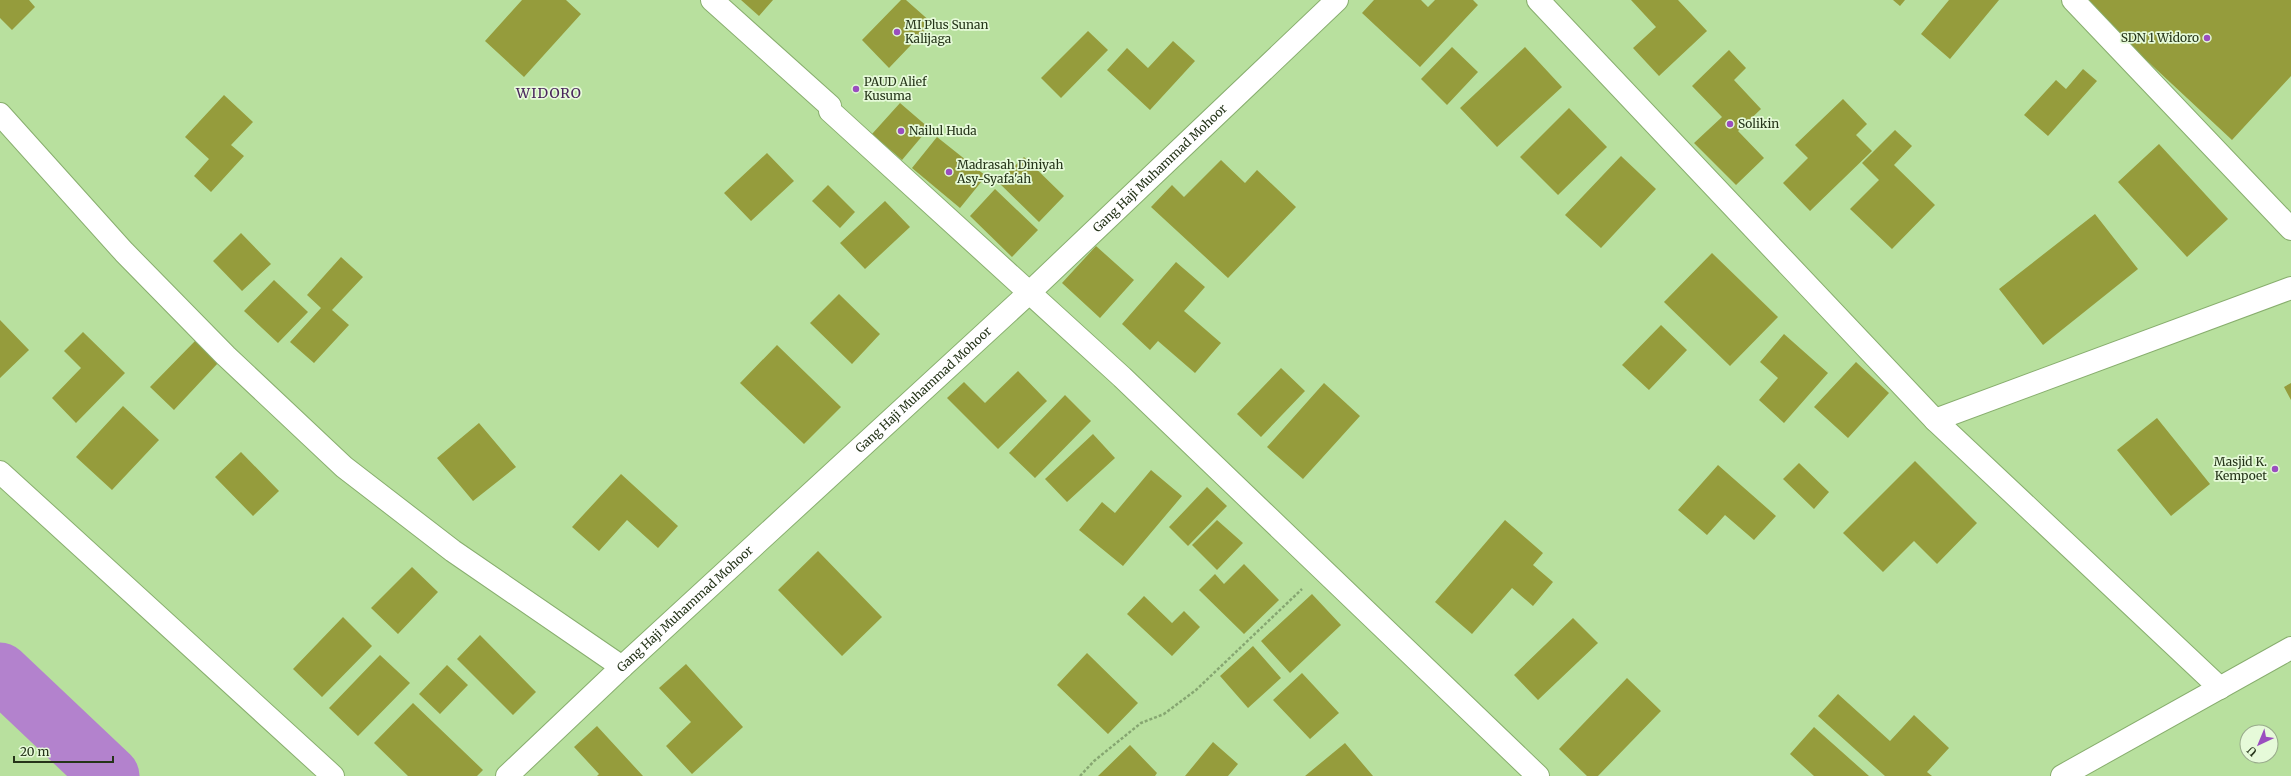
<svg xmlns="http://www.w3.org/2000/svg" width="2291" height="776" font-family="Merriweather,serif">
<rect width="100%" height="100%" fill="#b8e09e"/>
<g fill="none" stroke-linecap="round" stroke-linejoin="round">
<path stroke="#b382cd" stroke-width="59" d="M0 672 110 776"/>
</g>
<path fill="#959c3c" d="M0 0H29L35 7 12 30 0 18Z
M522 0H566L581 14 524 77 485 41Z
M741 0H773L759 16Z
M901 0H906L932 23 889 68 862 40Z
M1374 0H1421L1428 7 1435 0H1473L1478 5 1420 67 1362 13Z
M1631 0H1678L1707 31 1659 76 1633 48 1656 27Z
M1893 0H1905L1900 6Z
M1949 0H1999L1950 59 1921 34Z
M2082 0H2291V76L2232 140Z
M1088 31 1108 50 1061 98 1041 78Z
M1173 41 1195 61 1150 110 1107 70 1127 48 1148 68Z
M1452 47 1478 72 1447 105 1421 79Z
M1525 47 1562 87 1497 147 1460 108Z
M1729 50 1746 68 1734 80 1761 109 1738 131 1764 158 1736 185 1694 143 1722 117 1692 86Z
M2083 69 2097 81 2048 136 2024 115 2056 80 2066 89Z
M224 95 253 122 231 145 244 156 211 192 194 176 209 159 185 137Z
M1843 99 1867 124 1856 135 1872 151 1810 211 1783 183 1808 158 1795 145Z
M900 103 929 128 902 160 872 134Z
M1569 108 1607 147 1558 195 1520 157Z
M1895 130 1912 146 1894 165 1935 205 1892 249 1850 209 1879 180 1862 163Z
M937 137 986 176 960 208 912 168Z
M2159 144 2228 219 2187 257 2118 182Z
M767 153 794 181 751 221 724 193Z
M1621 156 1656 189 1601 248 1565 215Z
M1024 157 1064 196 1039 222 998 182Z
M1221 160 1245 183 1257 170 1296 207 1228 278 1151 207 1172 185 1184 197Z
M828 185 855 212 840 228 812 201Z
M995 189 1038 230 1012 257 970 216Z
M885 201 910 227 865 269 840 243Z
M2095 214 2138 269 2043 345 1999 289Z
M241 233 271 264 242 291 213 261Z
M1096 246 1134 280 1100 318 1062 283Z
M1712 253 1778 317 1730 366 1664 302Z
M341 257 363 277 332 310 349 325 314 363 290 342 321 308 307 295Z
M1176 262 1205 287 1184 311 1221 343 1195 373 1158 341 1150 350 1122 324Z
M274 280 308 312 278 343 244 311Z
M839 294 880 334 852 364 810 323Z
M0 320 29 350 0 378Z
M1661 325 1687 350 1649 390 1622 365Z
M83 332 125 373 76 423 52 398 81 368 64 351Z
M1784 334 1828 373 1784 423 1759 400 1778 378 1760 362Z
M195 341 218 363 174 410 150 387Z
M777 345 841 407 804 444 740 383Z
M1856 362 1889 393 1848 438 1814 407Z
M1281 368 1305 391 1261 437 1237 414Z
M1018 371 1047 401 998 449 947 398 964 382 985 403Z
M1324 383 1360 416 1303 479 1267 447Z
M2291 383V400L2284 387Z
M1065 395 1091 421 1035 478 1009 453Z
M123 406 159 440 112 490 76 457Z
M2157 418 2210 484 2171 516 2117 450Z
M479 423 516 467 473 501 437 458Z
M1093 434 1115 458 1067 502 1045 479Z
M241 452 279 491 253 516 215 477Z
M1915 461 1977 523 1937 564 1914 541 1883 572 1843 533Z
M1799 463 1829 492 1814 509 1783 479Z
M1718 465 1776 516 1754 540 1725 515 1707 535 1678 510Z
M1151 470 1182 496 1123 566 1079 530 1102 502 1115 513Z
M621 474 678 526 658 548 627 520 599 551 572 527Z
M1207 487 1227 506 1188 546 1169 527Z
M1217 520 1243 543 1217 570 1192 545Z
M1505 520 1543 553 1533 565 1553 582 1533 606 1512 588 1472 634 1435 602Z
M818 551 882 617 842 656 778 590Z
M1244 564 1279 600 1244 634 1199 590 1215 574 1224 584Z
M412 567 438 592 398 634 371 608Z
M1312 594 1341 625 1290 673 1261 641Z
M1144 596 1172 623 1184 611 1200 627 1172 656 1127 614Z
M343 617 372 646 322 697 293 669Z
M1573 618 1598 643 1538 700 1514 675Z
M480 635 536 692 513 715 457 659Z
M1253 646 1281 678 1248 708 1220 676Z
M1087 653 1138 703 1108 734 1057 685Z
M380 655 410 683 358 736 329 708Z
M686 664 743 727 692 774 666 746 691 722 659 688Z
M447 665 468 685 440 714 419 694Z
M1302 673 1339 713 1310 739 1273 700Z
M1627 678 1661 711 1598 776H1587L1559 749Z
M1838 694 1890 741 1914 715 1949 748 1927 772 1932 776H1885L1818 716Z
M413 703 483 770 477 776H408L374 743Z
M597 726 643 776H597L599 774 574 747Z
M1814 727 1869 776H1814L1790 754Z
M1213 742 1238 764 1228 776H1185Z
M1345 743 1373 776H1305Z
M1130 745 1157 773 1155 776H1098Z"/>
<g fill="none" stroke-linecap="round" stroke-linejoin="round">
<g stroke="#88ae6e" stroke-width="24">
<g id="minor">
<path d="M712 0 830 106V111L1122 377 1538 776"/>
<path d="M1538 0 1935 420 2291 288"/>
<path d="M2073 0 2291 229"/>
<path d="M0 114 124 252 226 356 344 467 453 551 622 667"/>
<path d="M1935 420 2220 688"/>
<path d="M0 472 333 776"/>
<path id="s1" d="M507 776 622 667 1030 292 1337 0"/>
<path d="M2062 776 2291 648"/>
</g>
</g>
<path stroke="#86a671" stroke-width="2.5" stroke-dasharray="3 2" stroke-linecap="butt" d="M1080 776 1094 761 1141 723 1164 714 1196 690 1302 589"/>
<use href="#minor" stroke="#fff" stroke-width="22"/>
</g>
<g fill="#9a4ebf" stroke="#e6fad9" stroke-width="1.5">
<circle cx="897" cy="32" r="4"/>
<circle cx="2207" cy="38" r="4"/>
<circle cx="856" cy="89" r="4"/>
<circle cx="1730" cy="124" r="4"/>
<circle cx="901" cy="131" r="4"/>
<circle cx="949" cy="172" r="4"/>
<circle cx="2275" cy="469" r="4"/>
</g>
<g text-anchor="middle" stroke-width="3.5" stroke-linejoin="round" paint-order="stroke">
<g font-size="12" fill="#253419" stroke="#e6fad9" text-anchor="start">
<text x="905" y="29">MI Plus Sunan<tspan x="905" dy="14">Kalijaga</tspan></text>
<text x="2199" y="42" text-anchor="end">SDN 1 Widoro</text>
<text x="864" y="86">PAUD Alief<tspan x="864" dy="14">Kusuma</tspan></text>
<text x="1738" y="128">Solikin</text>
<text x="909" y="135">Nailul Huda</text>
<text x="957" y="169">Madrasah Diniyah<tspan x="957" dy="14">Asy-Syafa'ah</tspan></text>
<text x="2267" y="466" text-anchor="end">Masjid K.<tspan x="2267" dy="14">Kempoet</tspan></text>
</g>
<g font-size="12" fill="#253419" stroke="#e6fad9">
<text dy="4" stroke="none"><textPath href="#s1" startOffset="892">Gang Haji Muhammad Mohoor</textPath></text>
<text dy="4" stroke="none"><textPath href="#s1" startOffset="568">Gang Haji Muhammad Mohoor</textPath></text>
<text dy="4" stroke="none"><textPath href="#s1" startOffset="244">Gang Haji Muhammad Mohoor</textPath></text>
</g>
<g font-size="14" letter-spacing="1" fill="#4a265d" stroke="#e6fad9">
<text x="549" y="98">WIDORO</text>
</g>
</g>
<g transform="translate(2259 744) rotate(224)"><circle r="19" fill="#e6fad9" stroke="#99ab8c"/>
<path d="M0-3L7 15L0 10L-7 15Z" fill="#9a4ebf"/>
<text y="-6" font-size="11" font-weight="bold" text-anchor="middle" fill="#253419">U</text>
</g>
<path d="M14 756v6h99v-6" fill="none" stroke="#253419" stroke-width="2"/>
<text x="20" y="756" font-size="12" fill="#253419" stroke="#e6fad9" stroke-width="3" paint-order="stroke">20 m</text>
</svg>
